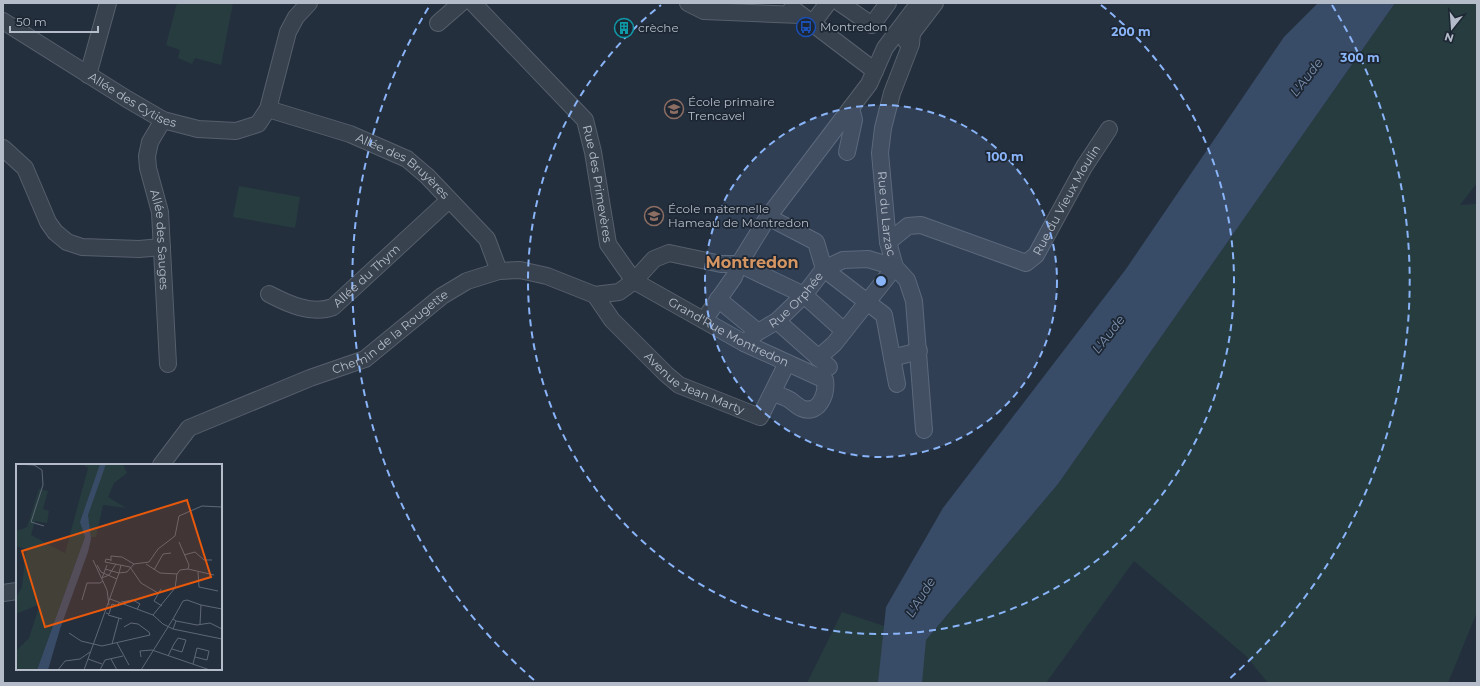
<svg xmlns="http://www.w3.org/2000/svg" width="1480" height="686" font-family="Montserrat,sans-serif">
<rect width="100%" height="100%" fill="#242f3e"/>
<path fill="#263c3f" d="M177 3H233L221 65 195 58 192 64 178 58 180 50 166 45Z
M1395 3H1477V183L1460 205 1477 204V612L1448 683H1268L1246 656 1134 561 1046 683H807L842 612 926 640 1058 484Z
M239 186 300 197 295 228 233 217Z"/>
<path fill="#394c67" d="M1318 3H1395L1058 484 926 640 922 683H878L886 607 943 508 1126 269 1284 37Z"/>
<g fill="none" stroke-linecap="round" stroke-linejoin="round">
<g stroke="#565f6c" stroke-width="18">
<g id="minor">
<path id="s1" d="M473 3 585 120 593 152 608 244 634 281 744 343 825 380C827 394 819 416 801 408 797 406 794 403 790 400 785 397 779 395 773 393"/>
<path d="M688 3 704 11 800 15"/>
<path d="M840 3 872 25 888 3"/>
<path d="M792 8 875 71"/>
<path id="s2" d="M3 21 127 99 163 120 198 129 236 131 258 124 268 109 288 32 296 17 309 3"/>
<path d="M438 23 461 3"/>
<path d="M812 24 828 3"/>
<path id="s3" d="M903 25 912 33 911 44 892 93 883 128 880 153 888 242 895 267 907 280 914 301 924 430"/>
<path d="M906 41 935 3"/>
<path d="M88 75 108 3"/>
<path id="s4" d="M268 109 350 134 407 159 427 176 487 239 499 271"/>
<path id="s5" d="M163 120 150 142 147 156 148 168 160 212 168 364"/>
<path d="M3 148 25 168 48 222 55 232 67 242 82 247 139 249 162 247"/>
<path d="M847 152 854 120 851 108"/>
<path d="M768 217 816 242 824 269 884 315 897 384"/>
<path id="s6" d="M888 242 908 226 921 225 1026 263 1036 255 1084 167 1109 129"/>
<path id="s7" d="M269 294C288 304 312 315 333 307L449 200"/>
<path id="s8" d="M595 295 612 320 666 374 679 385 760 417 787 363"/>
<path d="M718 299 758 332"/>
<path d="M704 320 734 277 739 264 804 295 844 331"/>
<path d="M777 321 829 367"/>
<path id="s9" d="M744 343 758 332 777 321 804 295 824 269 843 260 868 259 895 267 834 344 818 358"/>
<path d="M892 358 919 351"/>
<path id="s10" d="M161 465 189 428 310 378 365 359 442 296 467 281 499 271 520 270 547 276 595 295 619 292 634 281 654 259 669 253 721 264H739L768 217 869 84 885 48 919 3"/>
<path d="M3 593 17 591"/>
</g>
</g>
<use href="#minor" stroke="#38414e" stroke-width="16"/>
</g>
<circle cx="881" cy="281" r="176" fill="#8ab4f8" fill-opacity=".12"/>
<g fill="none" stroke="#8ab4f8" stroke-width="2" stroke-dasharray="7 5">
<circle cx="881" cy="281" r="176"/>
<path d="M1101 5A353 353 0 1 1 661 5"/>
<path d="M534 680A529 529 0 0 1 430 5M1332 5A529 529 0 0 1 1228 680"/>
</g>
<defs>
<g id="bus-ring" transform="scale(1)"><circle r="9.5" fill="#1d2633" stroke="#1a4fb4" stroke-width="1.5"/><path d="M-5-6H5V4H4V6H2V4H-2V6H-4V4H-5ZM-3.5-4V0h7V-4ZM-3.5 1.2v1.5H-2V1.2ZM2 1.2v1.5H3.5V1.2Z" fill="#1a4fb4"/></g>
<g id="building-ring" transform="scale(1)"><circle r="9.5" fill="#1d2633" stroke="#0f9aa8" stroke-width="1.5"/><path d="M-4-6H4V6H1V3H-1V6H-4ZM-2.5-4.3h1.7v1.8h-1.7ZM.8-4.3h1.7v1.8H.8ZM-2.5-1h1.7V.8h-1.7ZM.8-1h1.7V.8H.8Z" fill="#0f9aa8"/></g>
<g id="school-ring" transform="scale(1)"><circle r="9.5" fill="#1d2633" stroke="#8d6e63" stroke-width="1.5"/><path d="M0-5L7-2L0 1L-7-2ZM-4 1L0 2.5L4 1V4Q0 6-4 4Z" fill="#8d6e63"/></g>
</defs>
<g fill-rule="evenodd">
<use href="#bus-ring" x="806" y="27"/>
<use href="#building-ring" x="624" y="28"/>
<use href="#school-ring" x="674" y="109"/>
<use href="#school-ring" x="654" y="216"/>
</g>
<g text-anchor="middle" stroke-width="3.5" stroke-linejoin="round" paint-order="stroke">
<g font-size="12" fill="#b4bcc9" stroke="#1d2633" text-anchor="start">
<text x="820" y="31">Montredon</text>
<text x="638" y="32">crèche</text>
<text x="688" y="106">École primaire<tspan x="688" dy="14">Trencavel</tspan></text>
<text x="668" y="213">École maternelle<tspan x="668" dy="14">Hameau de Montredon</tspan></text>
</g>
<g font-size="12" fill="#b4bcc9" stroke="#1d2633">
<text dy="4" stroke="none"><textPath href="#s2" startOffset="152">Allée des Cytises</textPath></text>
<text dy="4" stroke="none"><textPath href="#s4" startOffset="148">Allée des Bruyères</textPath></text>
<text dy="4" stroke="none"><textPath href="#s1" startOffset="227">Rue des Primevères</textPath></text>
<text dy="4" stroke="none"><textPath href="#s6" startOffset="226">Rue du Vieux Moulin</textPath></text>
<text dy="4" stroke="none"><textPath href="#s3" startOffset="198">Rue du Larzac</textPath></text>
<text dy="4" stroke="none"><textPath href="#s5" startOffset="125">Allée des Sauges</textPath></text>
<text dy="4" stroke="none"><textPath href="#s7" startOffset="113">Allée du Thym</textPath></text>
<text dy="4" stroke="none"><textPath href="#s9" startOffset="68">Rue Orphée</textPath></text>
<text dy="4" stroke="none"><textPath href="#s10" startOffset="271">Chemin de la Rougette</textPath></text>
<text dy="4" stroke="none"><textPath href="#s1" startOffset="441">Grand'Rue Montredon</textPath></text>
<text dy="4" stroke="none"><textPath href="#s8" startOffset="136">Avenue Jean Marty</textPath></text>
</g>
<g font-size="13" font-style="italic" fill="#7c92b1" stroke="#1d2633">
<text transform="translate(1306 77) rotate(-52)" y="5">L'Aude</text>
<text transform="translate(1108 334) rotate(-52)" y="5">L'Aude</text>
<text transform="translate(920 597) rotate(-58)" y="5">L'Aude</text>
</g>
<g font-size="16" font-weight="bold" fill="#d59563" stroke="#1d2633">
<text x="752" y="268">Montredon</text>
</g>
</g>
<g transform="translate(16 464)">
<rect width="206" height="206" fill="#242f3e"/>
<path d="M67 0H107L111 9 98 19 92 33 110 44 87 41 80 73H69L21 206H0V187L13 174 24 140 0 150V133L6 123 10 85 0 82V67L11 63 23 25 32 27 27 45 33 47 31 59 19 57 15 71 49 89 72 4Z" fill="#263c3f"/>
<path d="M84 0H90L72 51 75 75 72 88 44 165 32 206H21L69 73 64 58Z" fill="#394c67"/>
<path fill="none" stroke="#5e6776" stroke-width="1" d="M0 0 18 1 26 6 27 21 15 58 28 62M163 78 173 101 172 105M168 91 179 88 188 96H196M77 96 91 126 93 141M95 96 90 95 89 98 114 103 125 119 142 129M95 97V92L106 93 118 100M130 100 144 109 161 110M81 101 85 108 101 115M89 105 103 109 105 101M138 106 147 90 155 89M182 108 183 123 202 127M161 110 164 106 172 105 198 111M86 114 93 111 100 100M86 114 91 101M145 125 138 137 146 142M94 135 137 151 147 160 157 165 206 175M66 136 71 119H84L87 117M105 138 117 136 124 140 121 145M185 141 206 145M90 149 93 150 96 140 102 142 103 138M92 151 106 155M137 151 159 124 161 110M157 155 167 137 171 136 185 141 184 160M160 157 181 161 194 159 206 165M53 169 65 177 86 182 134 171 133 168 122 160 115 159 108 163M101 179 113 201M96 180 103 154M152 192 158 180 162 174 170 176 166 188 156 185M125 193 124 187 136 186 194 206M72 195 86 200M95 195 101 206M177 200 181 184 193 187 191 196 179 193M42 206 49 197 64 195 74 188M68 206 103 109 111 108 118 100 133 98 142 85 159 72 163 52 186 42 206 43M84 206 89 196 107 192M125 206 157 155 160 157 157 165"/>
<path fill="#e8590c" fill-opacity="0.15" stroke="#e8590c" stroke-width="2" d="M171 36 195 113 29 163 6 87Z"/>
<rect width="206" height="206" fill="none" stroke="#b4bcc9" stroke-width="2"/>
</g>
<circle cx="881" cy="281" r="6" fill="#8ab4f8" stroke="#1d2633" stroke-width="2"/>
<g font-size="12" text-anchor="middle" font-weight="bold" fill="#8ab4f8" stroke="#1d2633" stroke-width="3.5" stroke-linejoin="round" paint-order="stroke">
<text x="1131" y="36">200 m</text>
<text x="1360" y="62">300 m</text>
<text x="1005" y="161">100 m</text>
</g>
<rect width="1480" height="686" fill="none" stroke="#b4bcc9" stroke-width="8"/>
<g transform="translate(1452 28) rotate(197)" stroke="#1d2633" stroke-width="3" paint-order="stroke">
<path d="M0-3L7 15L0 10L-7 15Z" fill="#b4bcc9"/>
<text y="-6" font-size="11" font-weight="bold" text-anchor="middle" fill="#b4bcc9">N</text>
</g>
<path d="M10 26v6h88v-6" fill="none" stroke="#b4bcc9" stroke-width="2"/>
<text x="16" y="26" font-size="12" fill="#b4bcc9" stroke="#1d2633" stroke-width="3" paint-order="stroke">50 m</text>
</svg>
